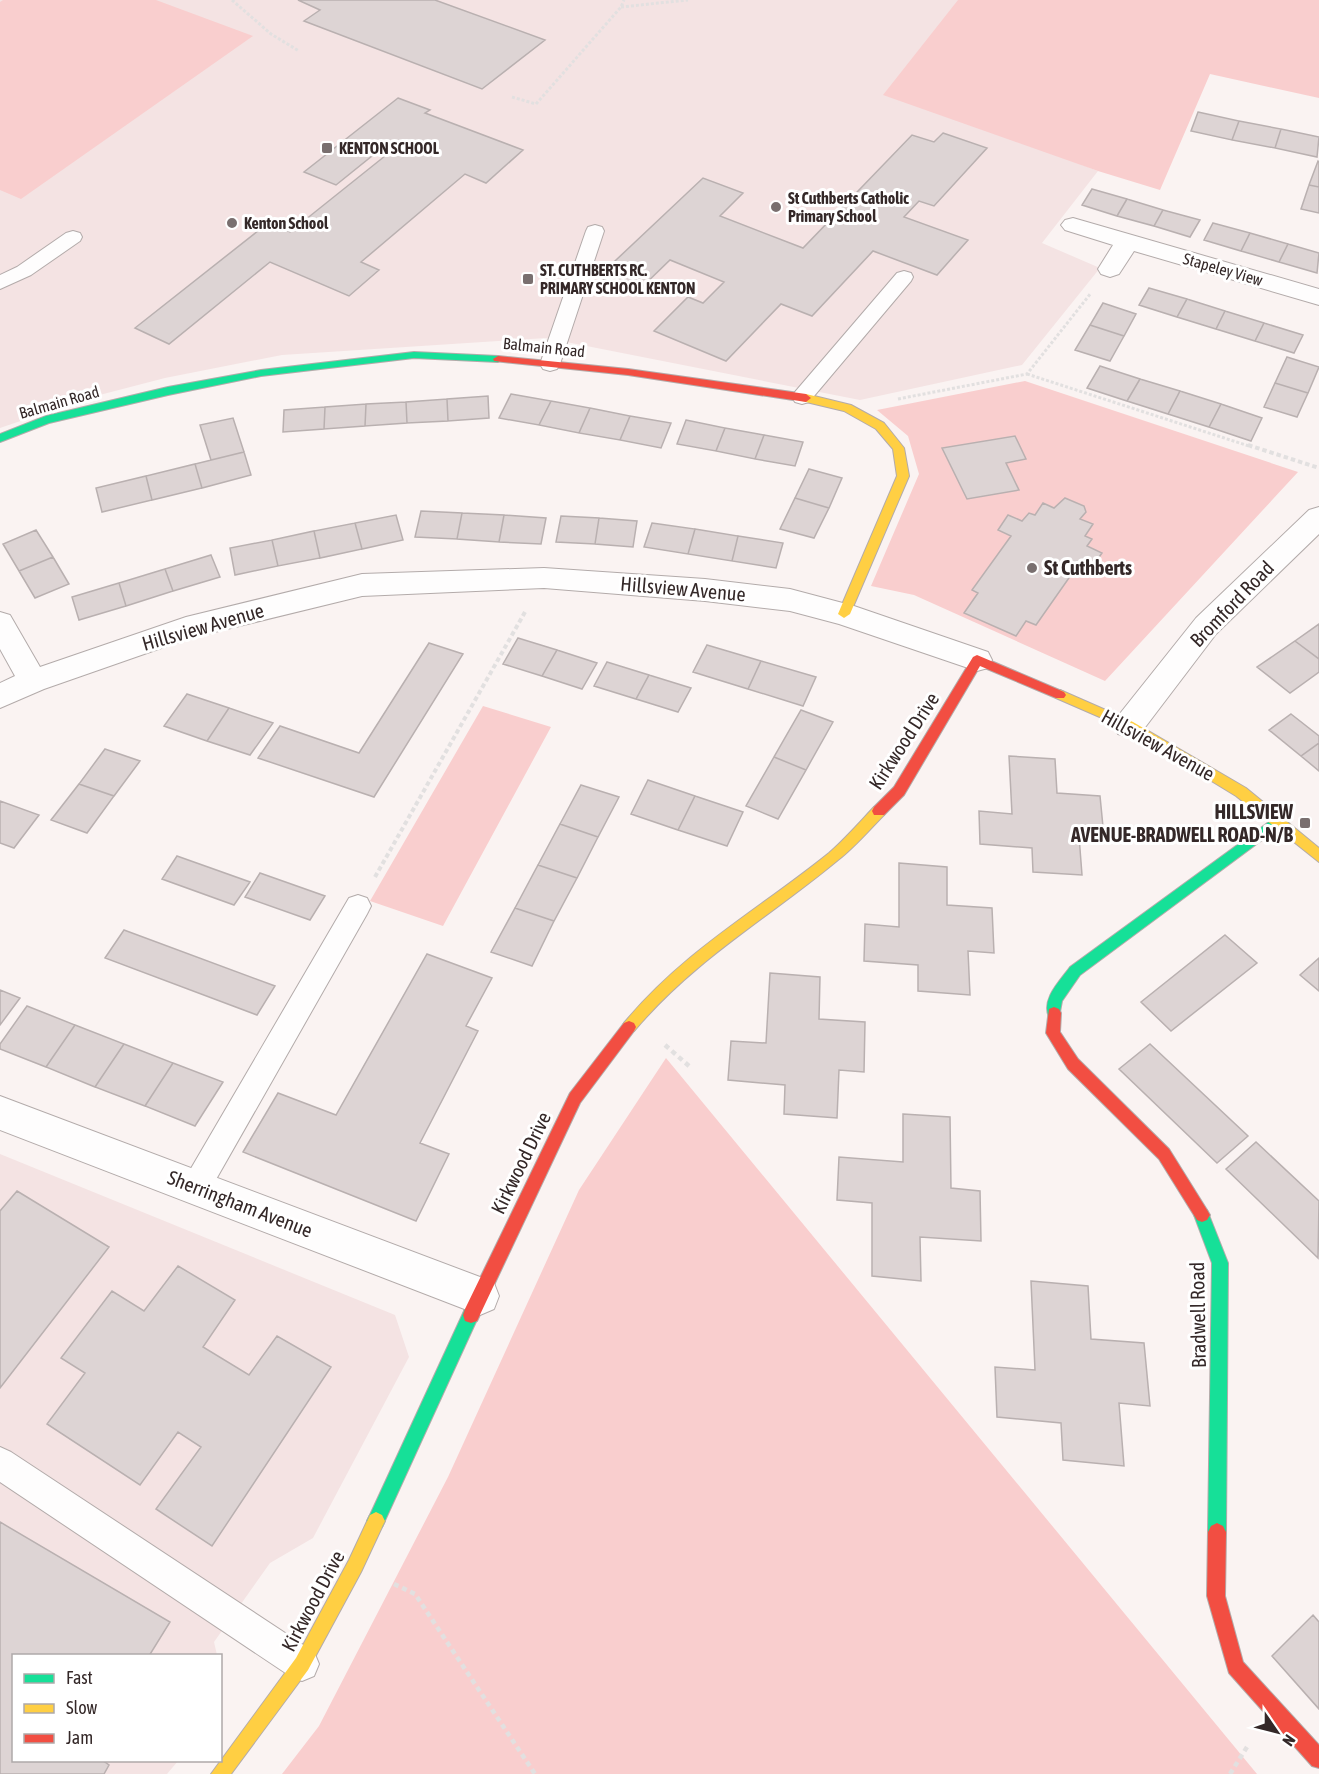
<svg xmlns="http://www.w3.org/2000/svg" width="1319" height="1774" font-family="'Asap Condensed',sans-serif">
<rect width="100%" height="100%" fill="#faf3f2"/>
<path fill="#f4e3e3" d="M0 0H1174L1082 165 1098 171 1042 243 1100 268 1022 365 860 400 546 338 282 355 165 378 88 398 0 428Z
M0 1154 395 1315 409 1357 313 1538 270 1563 214 1642 217 1655 14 1656V1760L178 1761 167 1774H0Z"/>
<path fill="#f9cece" d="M3 0H156L253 36 21 199 0 190V2Z
M958 0H1319V98L1210 74 1160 190 1098 171 883 95Z
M1025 381 1298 472 1105 681 914 595 871 586 919 474 908 436 877 410Z
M483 706 551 727 443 926 370 901Z
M666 1058 1257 1774H282L319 1726 448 1477 579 1190Z"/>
<path fill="#ddd4d4" stroke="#b9b0b0" stroke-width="1.5" d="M298 0H435L545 40 482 89 304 21 320 10Z
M398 98 430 110 425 113 523 150 486 183 465 174 361 262 379 270 349 296 270 262 169 344 135 328 268 223 290 232 395 148 387 144 336 185 304 172Z
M1198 112 1239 121 1232 140 1191 131Z
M1239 121 1281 129 1275 148 1232 140Z
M1281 129 1319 137 1317 157 1275 148Z
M943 133 987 148 934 206 919 201 904 217 968 240 937 275 873 251 812 316 781 304 726 361 654 331 688 297 703 303 724 282 670 260 637 292 598 277 703 178 743 193 720 216 803 248 912 135 934 142Z
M1318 161 1319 162V187L1309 185Z
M1309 185 1319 187V213L1301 209Z
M1092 189 1127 199 1117 216 1082 205Z
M1127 199 1163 210 1154 226 1117 216Z
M1163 210 1200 220 1190 237 1154 226Z
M1213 223 1250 233 1241 251 1204 240Z
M1250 233 1288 244 1279 262 1241 251Z
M1288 244 1319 253 1317 273 1279 262Z
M1149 288 1187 299 1177 317 1139 305Z
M1187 299 1225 311 1216 329 1177 317Z
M1103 303 1136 314 1124 336 1090 325Z
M1225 311 1264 323 1255 341 1216 329Z
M1264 323 1303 335 1294 353 1255 341Z
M1090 325 1124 336 1110 361 1075 350Z
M1287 357 1319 367 1308 393 1275 383Z
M1100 366 1140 379 1127 401 1087 388Z
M1140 379 1180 391 1168 414 1127 401Z
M1275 383 1308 393 1297 417 1264 407Z
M1180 391 1221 404 1209 427 1168 414Z
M511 394 551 401 539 425 499 418Z
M488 396 489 418 448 421 447 399Z
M447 399 448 421 407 423 406 402Z
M551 401 590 408 579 433 539 425Z
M406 402 407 423 365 426 366 404Z
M366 404 365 426 324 429 325 407Z
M1221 404 1262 418 1251 441 1209 427Z
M325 407 324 429 283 432 284 410Z
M590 408 630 416 620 440 579 433Z
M630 416 671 423 661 448 620 440Z
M233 418 244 452 211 460 200 425Z
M686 420 725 428 716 451 677 444Z
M725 428 764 435 755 459 716 451Z
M764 435 803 442 795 466 755 459Z
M1015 436 1026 459 1006 463 1019 490 967 499 942 448Z
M244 452 251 475 202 488 195 464Z
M195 464 202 488 152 500 146 476Z
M809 469 842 478 829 508 795 498Z
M146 476 152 500 102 512 96 488Z
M795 498 829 508 814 538 780 529Z
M1065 498 1084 506 1086 512 1080 519 1093 524 1085 536 1092 539 1087 546 1102 553 1089 571 1078 565 1036 625 1026 621 1016 636 964 613 978 593 972 590 1011 536 998 530 1008 515 1022 521 1029 513 1035 515 1043 503 1054 508Z
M421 511 462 513 457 539 415 537Z
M462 513 504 515 499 542 457 539Z
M396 515 403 540 362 549 355 523Z
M504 515 546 518 541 544 499 542Z
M561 516 599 518 595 544 556 542Z
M599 518 637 521 633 547 595 544Z
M355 523 362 549 320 558 314 531Z
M652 523 695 529 688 554 644 547Z
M695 529 738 536 732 561 688 554Z
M36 530 53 557 19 571 3 544Z
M314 531 320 558 278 566 272 540Z
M738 536 783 543 776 568 732 561Z
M272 540 278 566 235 575 230 548Z
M211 555 220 577 173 591 165 569Z
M53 557 69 584 35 598 19 571Z
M165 569 173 591 126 606 119 583Z
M119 583 126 606 79 620 72 597Z
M1319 624V659L1295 641Z
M518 638 557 650 542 676 503 664Z
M1295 641 1319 659V672L1290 693 1257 667Z
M429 643 463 654 374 797 258 758 280 726 359 753Z
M707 645 761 661 748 689 693 672Z
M557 650 597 663 582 689 542 676Z
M761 661 816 677 803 706 748 689Z
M607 662 649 675 636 699 594 686Z
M649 675 691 688 678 712 636 699Z
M187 694 229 708 207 741 164 726Z
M229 708 273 723 250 755 207 741Z
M801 710 833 722 806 770 774 757Z
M1291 714 1319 736V743L1301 756 1269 730Z
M1319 743V771L1301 756Z
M105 749 140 761 114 796 79 784Z
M1009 756 1055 759 1057 793 1100 796 1104 837 1079 836 1082 875 1033 872 1032 848 980 844 979 811 1012 814Z
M774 757 806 770 778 819 746 806Z
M648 780 695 796 678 830 631 814Z
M79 784 114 796 87 833 51 820Z
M581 785 619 797 598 837 560 824Z
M695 796 743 812 727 846 678 830Z
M0 801 39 815 14 848 0 843Z
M560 824 598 837 577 878 538 865Z
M177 856 250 882 234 905 162 879Z
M899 863 947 867V905L992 908 994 953 968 951 970 995 918 991V965L864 961 865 924 899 927Z
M538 865 577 878 554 921 515 908Z
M260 873 325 896 310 920 245 897Z
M515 908 554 921 532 966 491 952Z
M124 930 275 986 257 1015 105 958Z
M1225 935 1257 963 1171 1031 1141 1002Z
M427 954 492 978 466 1026 478 1031 420 1143 449 1154 416 1221 243 1152 278 1093 336 1115Z
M1319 958V991L1300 975Z
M770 973 820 977 819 1019 865 1022 864 1072 839 1070 837 1118 784 1114 785 1085 728 1080 731 1041 766 1043Z
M0 990 20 998 0 1025Z
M27 1006 75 1025 46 1067 0 1049V1044Z
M75 1025 124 1044 95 1087 46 1067Z
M124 1044 173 1063 145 1106 95 1087Z
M1150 1044 1248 1136 1217 1163 1119 1069Z
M173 1063 223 1082 195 1126 145 1106Z
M903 1114 950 1117 951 1188 980 1191 981 1241 920 1237 921 1281 872 1276V1203L837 1200 839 1157 903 1162Z
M1256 1142 1319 1201 1318 1258 1226 1169Z
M17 1191 109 1247 0 1388V1211Z
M178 1266 235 1300 203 1347 249 1375 277 1336 331 1367 212 1546 156 1509 201 1447 178 1432 140 1485 47 1424 85 1373 61 1358 112 1291 144 1311Z
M1031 1281 1088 1286 1091 1339 1144 1343 1150 1406 1119 1403 1124 1466 1063 1460 1061 1423 997 1417 995 1367 1035 1370Z
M0 1522 170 1622 149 1656H14V1760H102L109 1765 104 1774H0Z
M1313 1615 1319 1622V1709L1272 1656Z"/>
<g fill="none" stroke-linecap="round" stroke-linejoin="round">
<g stroke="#b3abaa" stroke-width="2">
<path id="lane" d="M595 225 602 227 604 231 560 364 557 369 550 371 543 369 540 364 586 231 588 227Z
M73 231 80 233 82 237 80 241 31 275 0 289V275L17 267 66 233Z
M904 271 911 273 913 277 911 281 809 402 802 404 795 402 792 397 795 392 897 273Z
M358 895 367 898 371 906 367 914 206 1197 196 1201 186 1197 182 1187 186 1177 349 898Z
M0 1447 11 1452 314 1652 319 1664 314 1676 302 1681 290 1676 0 1482Z"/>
</g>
<g stroke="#b3abaa" stroke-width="2">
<path id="street" d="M1073 218 1319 289V305L1134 251 1119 274 1110 277 1101 274 1098 269 1113 245 1065 230 1061 225 1065 220Z
M1319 507V534L1216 634 1140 734 1129 737 1118 734 1114 725 1118 716 1196 618 1309 510Z
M544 568 705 579 790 589 854 606 988 652 992 660 988 668 977 671 839 624 790 611 705 601 544 588 362 596 190 638 44 689 0 708V683L15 676 0 649V612L10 615 40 667 186 617 362 574Z
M0 1096 480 1277 494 1283 499 1296 494 1309 480 1315 0 1130Z"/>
</g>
<g stroke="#b3abaa" stroke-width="2">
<path id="fast" d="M414 352 498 356 503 359 498 362 414 358 261 376 168 395 49 423 0 442V434L46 416 168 387 261 370Z
M1277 816 1282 817 1284 821 1282 825 1080 975 1062 1001 1059 1017 1054 1019 1049 1017C1041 999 1060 981 1070 967Z
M1202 1208 1207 1210 1228 1263 1226 1532 1223 1538 1217 1541 1211 1538 1208 1532 1212 1263 1194 1215 1197 1210Z
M471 1307 477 1309 479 1315 382 1527 376 1530 370 1527 367 1521 370 1515 465 1309Z"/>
</g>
<g stroke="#b3abaa" stroke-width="2">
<path id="slow" d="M806 394 851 405 884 423 904 448 909 476 850 614 844 618 838 614 897 476 893 449 876 429 844 411 802 401 801 398Z
M1060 690 1133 722 1246 788 1319 848V862L1236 796 1125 728 1056 698 1054 695Z
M879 806 884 807 886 811 884 815C869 830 855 847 838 860 767 919 695 959 634 1031L629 1033 624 1031 622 1027 624 1023C685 950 757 911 829 853 845 839 859 823 874 807Z
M376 1512 382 1515 385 1521 382 1527 361 1572 308 1670 231 1774H211L296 1658 349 1560 370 1515Z"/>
</g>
<g stroke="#b3abaa" stroke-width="2">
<path id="jam" d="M498 356 628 369 806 394 811 398 806 402 628 375 494 361 493 359Z
M977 655 1064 692 1066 695 1064 698H1056L980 666 904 795 884 815H874L872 811 874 807 894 787 973 657Z
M1054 1007 1059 1009 1061 1013 1060 1032 1078 1059 1169 1149 1207 1210 1210 1215 1207 1220 1202 1222 1197 1220 1159 1159 1068 1069 1046 1033 1049 1009Z
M629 1021 634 1023 636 1027 634 1031 580 1103 477 1321 471 1323 465 1321 463 1315 465 1309 570 1093 624 1023Z
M1217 1523 1223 1526 1226 1532 1225 1596 1243 1662 1319 1745V1768L1312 1766 1229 1673 1207 1596 1208 1532 1211 1526Z"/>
</g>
<path stroke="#e2e0e0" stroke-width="3" stroke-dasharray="3 2" stroke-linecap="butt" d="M232 0 271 34 299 51
M621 7 688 0
M512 97 536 104 621 7 624 0
M1027 374 1252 447
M898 399 1027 374 1091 293"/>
<path stroke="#e2e0e0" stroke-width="4" stroke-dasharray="4.5 3" stroke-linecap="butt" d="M1248 445 1319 468
M375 877 525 612"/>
<path stroke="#e2e0e0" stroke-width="4.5" stroke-dasharray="5 4" stroke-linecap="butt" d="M665 1045 689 1066
M394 1584 415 1594 535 1774
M1230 1774 1247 1747"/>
<use href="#lane" fill="#fefdfd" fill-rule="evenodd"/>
<use href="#street" fill="#fefdfd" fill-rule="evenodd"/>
<use href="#fast" fill="#16e098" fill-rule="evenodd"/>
<use href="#slow" fill="#ffcf43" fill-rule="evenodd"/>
<use href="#jam" fill="#f24e42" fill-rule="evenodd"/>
</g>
<g fill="#796f6f" stroke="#fff" stroke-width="2">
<rect x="321" y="142" width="12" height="12" rx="3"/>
<circle cx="776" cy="207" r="6"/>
<circle cx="232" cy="223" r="6"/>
<rect x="522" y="273" width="12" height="12" rx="3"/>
<circle cx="1032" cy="568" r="6"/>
<rect x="1299" y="817" width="12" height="12" rx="3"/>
</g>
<g text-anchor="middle" stroke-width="6" stroke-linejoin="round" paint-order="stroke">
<g font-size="16" font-weight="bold" fill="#342828" stroke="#fff" text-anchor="start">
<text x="339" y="154">KENTON SCHOOL</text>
<text x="788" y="204">St Cuthberts Catholic<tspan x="788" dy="18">Primary School</tspan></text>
<text x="244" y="229">Kenton School</text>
<text x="540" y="276">ST. CUTHBERTS RC.<tspan x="540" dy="18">PRIMARY SCHOOL KENTON</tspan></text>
</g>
<g font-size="16" fill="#342828" stroke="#fff">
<text transform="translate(1223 269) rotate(16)" y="6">Stapeley View</text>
<text transform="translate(544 347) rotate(6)" y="6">Balmain Road</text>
<text transform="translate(59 402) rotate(-16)" y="6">Balmain Road</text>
</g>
<g font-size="20" font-weight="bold" fill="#342828" stroke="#fff" text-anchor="start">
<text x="1044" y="575">St Cuthberts</text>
<text x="1293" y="819" text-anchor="end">HILLSVIEW<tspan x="1293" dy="23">AVENUE-BRADWELL ROAD-N/B</tspan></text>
</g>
<g font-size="20" fill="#342828" stroke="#fff">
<text transform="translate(683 589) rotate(5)" y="7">Hillsview Avenue</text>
<text transform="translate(1232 604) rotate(-46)" y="7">Bromford Road</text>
<text transform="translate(203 627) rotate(-16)" y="7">Hillsview Avenue</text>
<text transform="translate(904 741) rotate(-57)" y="7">Kirkwood Drive</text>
<text transform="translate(1158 745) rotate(29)" y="7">Hillsview Avenue</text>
<text transform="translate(521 1163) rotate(-64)" y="7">Kirkwood Drive</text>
<text transform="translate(240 1204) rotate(21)" y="7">Sherringham Avenue</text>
<text transform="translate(1198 1315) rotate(-91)" y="7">Bradwell Road</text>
<text transform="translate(313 1601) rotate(-62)" y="7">Kirkwood Drive</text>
</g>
</g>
<rect x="12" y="1654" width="210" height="108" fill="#ffffff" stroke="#aea9a9" stroke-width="1.5"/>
<rect x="24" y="1674" width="30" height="9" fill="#16e098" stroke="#aea9a9" stroke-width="1.5"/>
<text x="66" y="1684" font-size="18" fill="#342828">Fast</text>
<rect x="24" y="1704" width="30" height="9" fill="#ffcf43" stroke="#aea9a9" stroke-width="1.5"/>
<text x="66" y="1714" font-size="18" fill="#342828">Slow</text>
<rect x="24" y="1734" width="30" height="9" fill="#f24e42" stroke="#aea9a9" stroke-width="1.5"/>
<text x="66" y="1744" font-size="18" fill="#342828">Jam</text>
<g transform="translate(1277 1732) rotate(125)" stroke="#ffffff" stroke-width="4.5" paint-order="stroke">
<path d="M0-4.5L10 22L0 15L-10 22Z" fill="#342828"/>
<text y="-9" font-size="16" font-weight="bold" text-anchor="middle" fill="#342828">N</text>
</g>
</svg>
